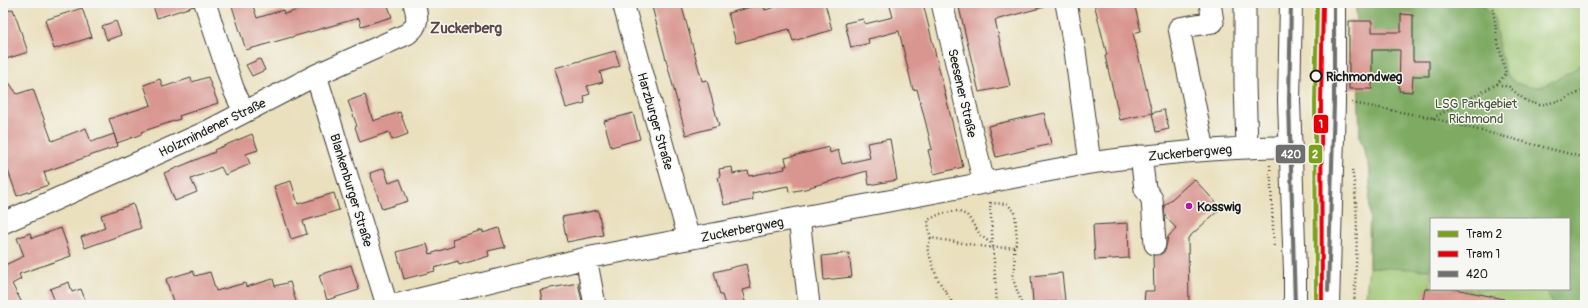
<svg xmlns="http://www.w3.org/2000/svg" width="1588" height="308" font-family="Pangolin,sans-serif">
<rect width="100%" height="100%" fill="#f6f6f2"/>
<filter id="ink" filterUnits="userSpaceOnUse"><feTurbulence type="fractalNoise" baseFrequency=".025" numOctaves="2"/><feDisplacementMap in="SourceGraphic" scale="8" xChannelSelector="R" yChannelSelector="G"/><feConvolveMatrix kernelMatrix="1 2 1 2 8 2 1 2 1" color-interpolation-filters="sRGB"/></filter>
<filter id="wash" filterUnits="userSpaceOnUse"><feTurbulence type="fractalNoise" baseFrequency=".012" numOctaves="4" result="noise"/><feDisplacementMap in="SourceGraphic" scale="16" xChannelSelector="R" yChannelSelector="G"/><feGaussianBlur stdDeviation="0.9" result="paint"/><feColorMatrix in="noise" values="0 0 0 0 0 0 0 0 0 0 0 0 0 0 0 0 0 1.4 0 .05"/><feComposite in="paint" operator="in"/></filter>
<g filter="url(#wash)">
<rect width="100%" height="100%" fill="#eae0bd"/>
<path fill="#9dc46f" stroke="#5c7046" fill-rule="evenodd" d="M1356 3H1585V305H1365L1369 267 1370 169 1360 138ZM1431 219H1569V289H1431Z"/>
<path fill="#7eaa62" stroke="#4d633f" d="M1356 3H1481L1494 16 1498 43 1506 74 1516 83 1528 87H1541L1571 72 1585 61V305H1552L1547 289H1569V219H1431V270L1369 267 1370 169 1360 138Z"/>
<g id="blocks">
<path fill="#d99690" d="M152 3H193L194 6 157 18Z
M231 3H252L257 18 283 10 284 14 322 3H387L392 17 361 26 359 18 246 50Z
M651 3H681L702 81 707 80 719 126 686 135Z
M790 3H825L832 30 793 41 789 29 736 43 728 13 763 4 765 10Z
M889 3H923L963 167 934 174 928 150 932 149 927 128 917 89 913 90 899 31 868 39 869 43 851 48 845 23 863 19 865 24 893 17Z
M958 3H1044V7L995 20 1010 86 979 92Z
M1094 3H1134L1141 31 1133 33 1152 113 1120 120 1105 56 1107 55Z
M82 8 92 37 54 49 45 20Z
M13 9 28 52 3 60V13Z
M1401 14 1413 15V61H1429V76H1413L1412 92 1399 91 1400 50H1372V89H1349V21H1372V32H1401Z
M116 21 121 35 107 40 102 26Z
M615 51 620 66 600 72 603 82 587 86 590 94 584 96 585 103 566 108 555 68Z
M260 59 265 70 252 76 246 65Z
M3 74 17 94 33 89 52 141 86 128 91 142 114 134 118 146 44 172 48 185 17 196 6 165 3 166Z
M208 77 218 103 179 116 180 119 141 132 142 134 117 143 109 119 151 105 144 85 160 79 163 87 191 78 192 82Z
M365 95 373 121 400 112 408 134 392 140 389 132 360 142 355 127 357 126 348 101Z
M1164 110 1169 129 1156 132 1152 113Z
M633 113 640 139 611 147 604 121Z
M1044 113 1051 144 996 157 988 126Z
M252 134 258 150 246 154 250 164 225 175 221 167 191 179 197 192 175 201 164 173 215 152 214 150Z
M890 139 897 180 869 185 867 171 810 187V188L789 192 788 186 752 193 753 200 724 205 718 177 720 176 719 169 732 167 733 174 748 171 749 176 785 169 784 166H787L785 158 829 147 830 153 838 150 842 164 870 158 867 143Z
M384 168 389 183 400 179 408 201 382 209 370 173Z
M1194 179 1221 208 1188 238 1189 305 1144 304 1145 291H1154L1153 255 1161 254 1165 251 1168 237 1176 228 1165 216 1164 206Z
M291 181 298 204 334 193 339 210 303 221 307 234 291 239 274 186Z
M133 204 141 228 85 248 81 237 105 228 101 215Z
M598 210 603 235 567 242 562 217Z
M1128 223 1129 258 1095 260 1093 225Z
M61 228 71 256 19 274 21 279 12 284 23 305H3V266L24 256 17 238 30 233 32 238Z
M499 228 505 247 488 251 489 256 459 265 458 261 434 268 435 271 404 279 397 252 427 244 430 254 454 246 452 239 483 230V233Z
M849 253 852 277 824 280 822 256Z
M746 264 751 288 742 290 746 305H725L722 295H720L714 272Z
M351 265 359 290 327 300 319 275Z
M193 271 195 276 210 272 216 291 245 283 246 287 273 279 275 286 290 282 297 305H174L166 279Z
M1062 273 1065 301 1033 303 1031 276Z
M69 282 72 292 81 289 86 302 79 305H41V304L54 299 50 289Z
M578 283 583 305H543L540 290Z
M1425 289H1455L1504 299 1503 305H1422Z"/>
</g>
</g>
<g filter="url(#ink)">
<use href="#blocks" fill-opacity="0" stroke="#3b3934" stroke-width="1"/>
<g fill="none" stroke-linecap="round" stroke-linejoin="round">
<g stroke="#3b3934" stroke-width="23">
<path id="minor" d="M205 3 233 88 244 112
M623 3 689 239
M942 3 984 183
M1066 3 1075 51 1090 163
M1245 3V84L1247 147
M316 75 387 305
M1204 150 1179 28 1213 22 1210 3
M1141 156 1145 189 1152 199 1155 244
M799 218 809 305
M3 223 208 131 316 75 407 34C419 26 418 17 414 3
M586 258 595 305
M395 305 586 258 1090 163C1157 154 1223 147 1290 147"/>
</g>
<g stroke="#3b3934" stroke-width="24">
<path id="major" d="M1291 3 1289 101 1295 272V305
M1328 305 1334 103V3"/>
</g>
<path stroke="#3b3934" stroke-width="2.5" stroke-dasharray="1 3" stroke-linecap="butt" d="M1497 84 1509 87 1526 101 1540 105 1563 100 1585 90
M1352 103 1433 118 1585 158
M1433 118 1497 84 1506 74 1498 43 1492 3
M1270 165 1274 248
M1352 170C1360 211 1356 263 1354 305
M990 202 997 305
M931 238 929 231 928 220 940 214 957 211 967 215 981 236 992 244
M1014 247 1015 267 1012 276 1022 305
M997 302 1009 305
M951 305V300L937 278 927 248 931 238 993 248 1014 247 1017 242 1015 212 1007 204 990 203"/>
<use href="#minor" stroke="#fff" stroke-width="21"/>
<use href="#major" stroke="#fff" stroke-width="22"/>
<g stroke="#f6f6f2" stroke-width="7">
<path id="bus-1" d="M1291 3 1289 101 1295 305
M1328 291 1334 103V3"/>
</g>
<use href="#bus-1" stroke="#706f6f" stroke-width="4"/>
<g stroke="#f6f6f2" stroke-width="7">
<path id="tram-1" d="M1316 305 1315 102 1317 3"/>
</g>
<g stroke="#f6f6f2" stroke-width="7">
<path id="tram-2" d="M1322 305 1321 102 1323 3"/>
</g>
<use href="#tram-1" stroke="#7ca01a" stroke-width="4"/>
<use href="#tram-2" stroke="#e3000b" stroke-width="4"/>
</g>
</g>
<circle fill="#f6f6f2" stroke="#1c1c1c" stroke-width="2" cx="1316" cy="76" r="5.5"/>
<circle fill="#b5179e" stroke="#f6f6f2" stroke-width="1.5" cx="1189" cy="206" r="4"/>
<g text-anchor="middle" stroke-width="3" stroke-linejoin="round" paint-order="stroke">
<g font-size="13" font-weight="bold" fill="#1c1c1c" stroke="#f6f6f2" text-anchor="start">
<text x="1326" y="81">Richmondweg</text>
</g>
<g font-size="13" fill="#1c1c1c" stroke="#f6f6f2">
<text transform="translate(963 93) rotate(77)" y="5">Seesener Straße</text>
<text transform="translate(656 121) rotate(74)" y="5">Harzburger Straße</text>
<text transform="translate(212 127) rotate(-26)" y="5">Holzmindener Straße</text>
<text transform="translate(1190 152) rotate(-5)" y="5">Zuckerbergweg</text>
<text transform="translate(352 190) rotate(73)" y="5">Blankenburger Straße</text>
<text transform="translate(742 229) rotate(-11)" y="5">Zuckerbergweg</text>
</g>
<g font-size="13" fill="#495739" stroke="#f6f6f2">
<text x="1476" y="108">LSG Parkgebiet<tspan x="1476" dy="15">Richmond</tspan></text>
</g>
<g font-size="13" font-weight="bold" fill="#1c1c1c" stroke="#f6f6f2" text-anchor="start">
<text x="1197" y="211">Kosswig</text>
</g>
<g font-size="15" font-weight="bold" fill="#5e4745" stroke="#f6f6f2">
<text x="466" y="33">Zuckerberg</text>
</g>
</g>
<g stroke="#f6f6f2" stroke-width="1.5">
<rect x="1313" y="114" width="16" height="20" rx="4" fill="#e3000b"/>
<rect x="1308" y="144" width="15" height="20" rx="4" fill="#7ca01a"/>
<rect x="1275" y="144" width="31" height="20" rx="4" fill="#706f6f"/>
</g>
<g font-size="11" text-anchor="middle" font-weight="bold" fill="#fff">
<text x="1321" y="128">1</text>
<text x="1315" y="158">2</text>
<text x="1291" y="158">420</text>
</g>
<rect width="1588" height="308" fill="none" stroke="#f6f6f2" stroke-width="16"/>
<rect x="1430" y="218" width="140" height="72" fill="#f6f6f2" stroke="#9f9f9c"/>
<rect x="1438" y="231" width="20" height="6" fill="#7ca01a" stroke="#9f9f9c"/>
<text x="1466" y="238" font-size="12" fill="#1c1c1c">Tram 2</text>
<rect x="1438" y="251" width="20" height="6" fill="#e3000b" stroke="#9f9f9c"/>
<text x="1466" y="258" font-size="12" fill="#1c1c1c">Tram 1</text>
<rect x="1438" y="271" width="20" height="6" fill="#706f6f" stroke="#9f9f9c"/>
<text x="1466" y="278" font-size="12" fill="#1c1c1c">420</text>
</svg>
